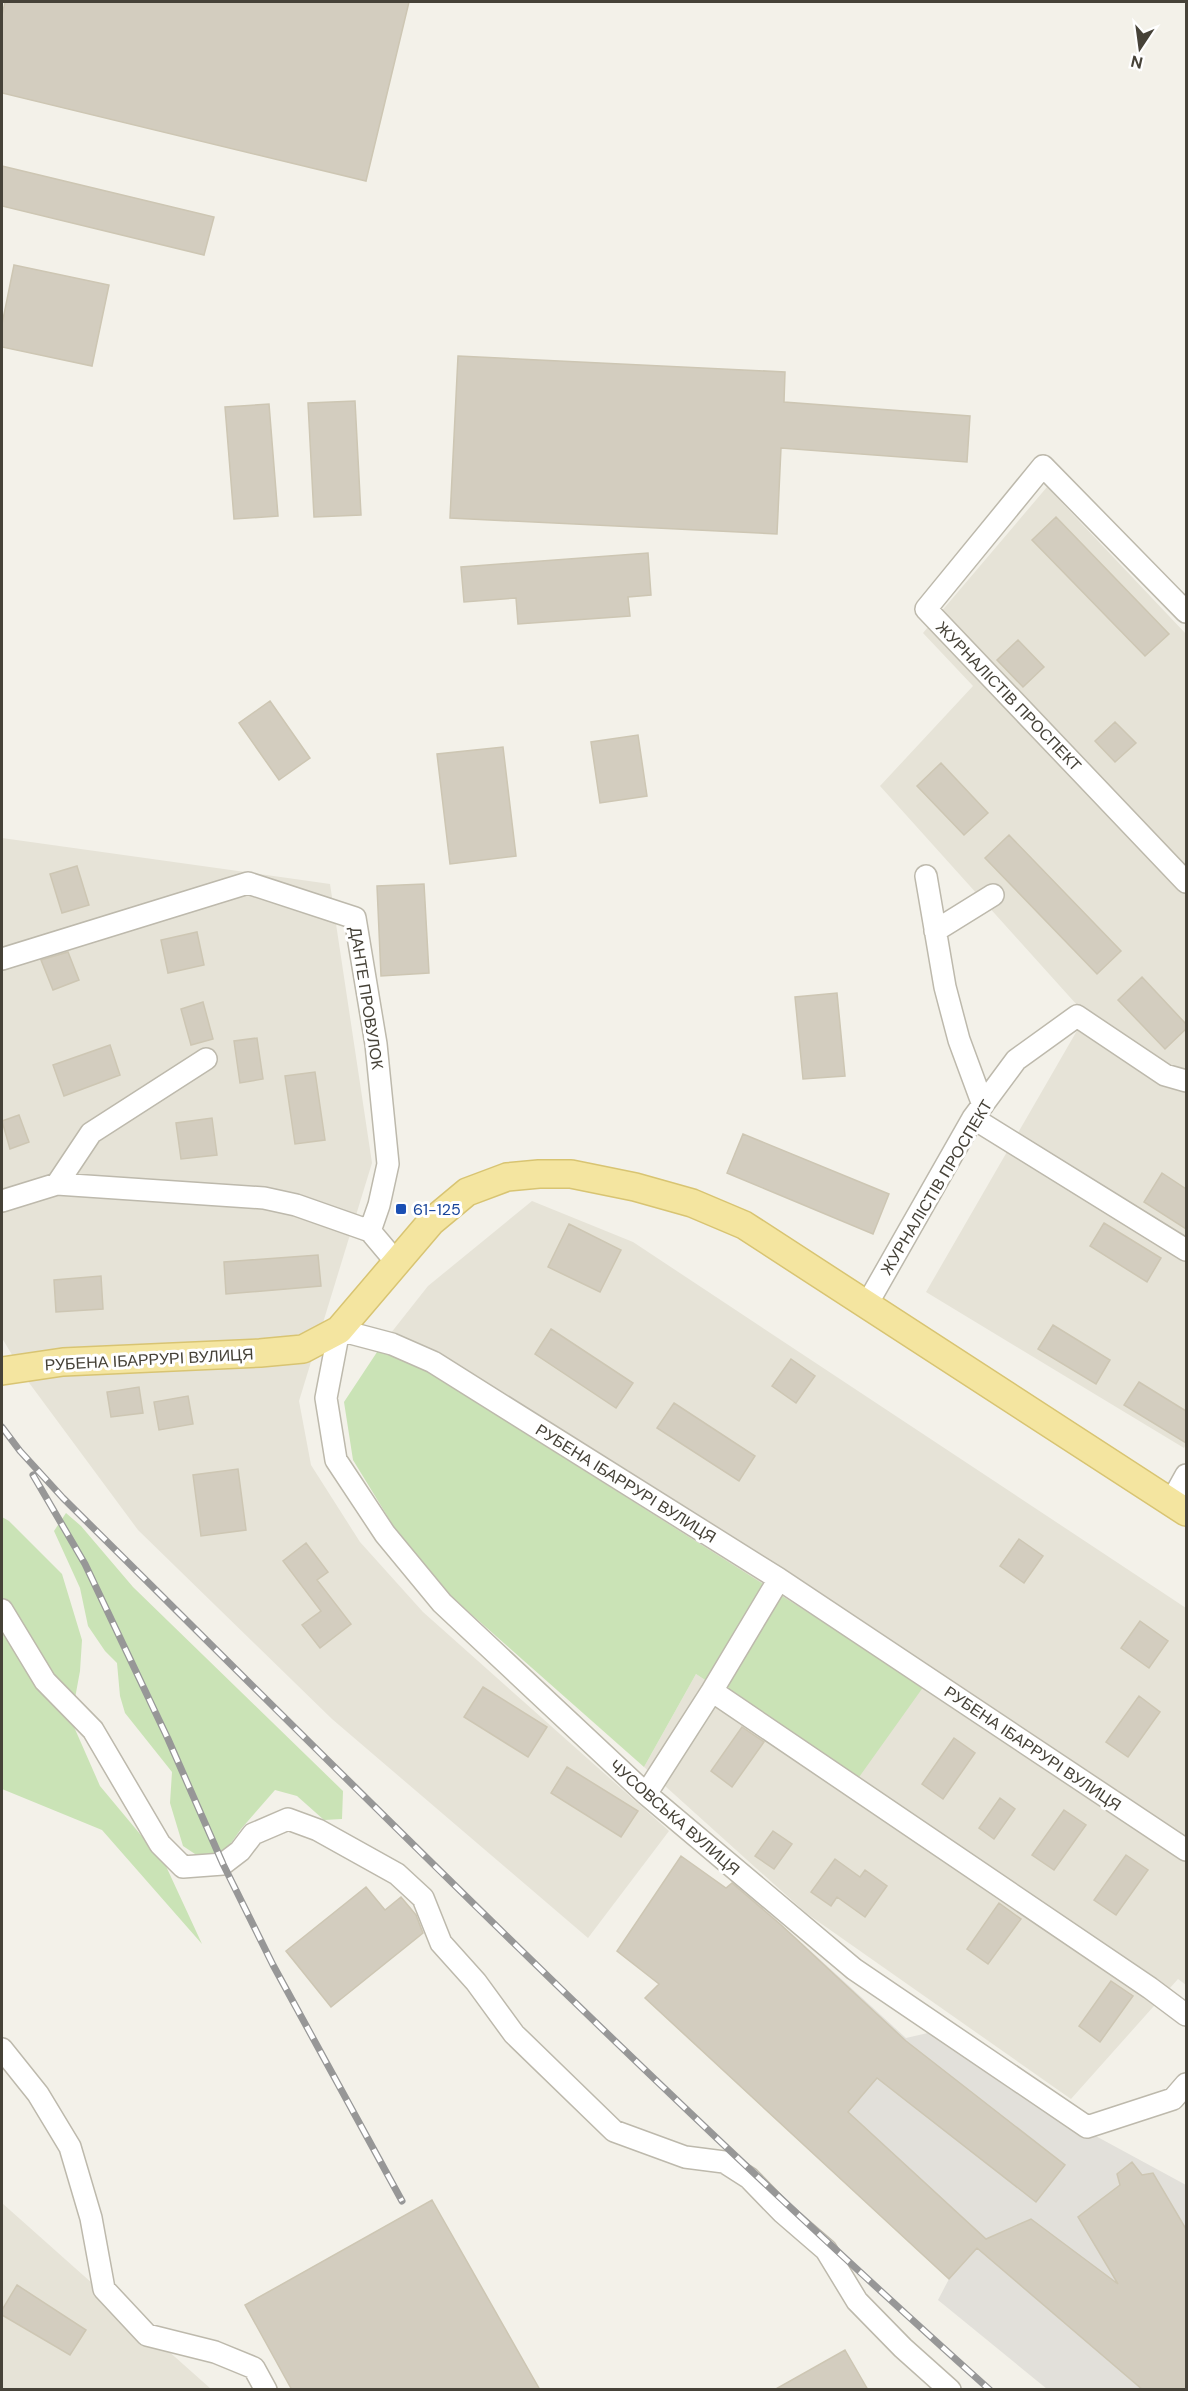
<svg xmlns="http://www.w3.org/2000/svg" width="1188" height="2391" font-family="'DM Sans',sans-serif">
<rect width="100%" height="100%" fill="#f3f1e9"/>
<path fill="#e6e3d7" d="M1047 487 1186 634V1444L1184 1448 926 1292 1086 1015 880 786 973 686 923 633Z
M2 838 330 884 372 1163 299 1401 311 1465 360 1542 423 1612 669 1831 588 1938 332 1719 138 1530 27 1380 2 1338Z
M532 1201 633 1242 1186 1608V1985L1178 1979 1071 2099 806 1913 644 1767 696 1674 857 1780 383 1343 428 1286Z
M2 2203 211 2389H2Z"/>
<path fill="#e2e0da" d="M681 1856 724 1890 734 1881 906 2038 932 2032 1011 2090 1186 2185V2389H1047L938 2300 949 2279 645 1998 659 1984 617 1951Z"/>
<path fill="#cae3b6" d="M383 1343 924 1686 857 1780 696 1674 644 1767 453 1598 394 1527 353 1460 344 1402Z
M66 1513 81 1526 133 1587 343 1791 342 1819 324 1820 297 1796 275 1790 241 1829 229 1846 211 1858 195 1854 183 1846 170 1803 172 1772 125 1713 120 1696 117 1663 105 1651 88 1626 80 1588 54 1531Z
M2 1517 9 1521 62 1574 82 1640 80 1671 71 1720 100 1786 165 1864 202 1944 102 1830 2 1789Z"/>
<path fill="#d3cdbf" stroke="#cdc6b3" stroke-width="1.5" d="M5 2H409L366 181 2 93V15Z
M2 166 214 217 204 255 2 206Z
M14 265 109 285 92 366 2 347V324Z
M458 356 785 372 784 402 970 416 967 462 781 448 777 534 450 518Z
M355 401 361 515 314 517 308 403Z
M269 404 278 516 234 519 225 407Z
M1056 517 1169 634 1145 656 1032 540Z
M648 553 651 595 628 597 630 616 518 624 516 598 464 602 461 567Z
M1018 640 1044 667 1023 687 997 660Z
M270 701 310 758 279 780 239 723Z
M1115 722 1136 743 1115 762 1095 741Z
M638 735 647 796 600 803 591 742Z
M503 747 516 856 450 864 437 754Z
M941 763 988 813 964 835 917 786Z
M1009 835 1121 951 1097 974 985 858Z
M77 866 89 905 62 913 50 874Z
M424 884 429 973 381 976 377 886Z
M197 932 204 965 168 973 161 940Z
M68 952 79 980 53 990 41 960Z
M1142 977 1186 1024V1029L1165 1049 1118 1000Z
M837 993 845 1076 803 1079 795 997Z
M203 1002 213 1039 191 1045 181 1009Z
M257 1038 263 1079 240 1083 234 1041Z
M110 1045 120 1075 64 1096 53 1065Z
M315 1072 325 1140 295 1144 285 1076Z
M19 1115 29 1142 10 1149 2 1121Z
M212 1118 217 1155 181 1159 176 1123Z
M743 1134 889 1194 873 1234 727 1173Z
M1162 1173 1186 1189V1229L1144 1202Z
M1104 1223 1161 1258 1147 1282 1090 1246Z
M569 1224 621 1250 600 1292 548 1267Z
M318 1255 321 1286 226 1294 224 1262Z
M101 1276 103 1309 56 1312 54 1280Z
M1053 1325 1110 1360 1096 1384 1038 1349Z
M551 1329 633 1383 616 1408 535 1354Z
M791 1359 815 1376 796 1403 772 1386Z
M1139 1382 1186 1411V1443L1124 1405Z
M139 1387 143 1413 111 1417 107 1392Z
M188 1396 193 1424 159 1430 154 1402Z
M674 1403 755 1456 739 1481 657 1428Z
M238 1469 246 1530 201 1536 193 1475Z
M1019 1539 1043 1556 1024 1583 1000 1566Z
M306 1543 328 1572 317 1580 351 1624 320 1648 302 1625 321 1611 283 1561Z
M1140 1621 1168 1641 1149 1668 1121 1648Z
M483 1687 547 1727 528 1757 464 1717Z
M1139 1696 1160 1712 1128 1757 1106 1742Z
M742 1727 764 1742 732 1787 711 1771Z
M954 1738 975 1753 943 1799 922 1784Z
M567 1767 638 1811 621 1837 551 1793Z
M1000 1798 1015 1809 994 1839 979 1828Z
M1064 1810 1086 1825 1054 1870 1032 1855Z
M773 1831 792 1844 774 1869 755 1856Z
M1126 1855 1148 1870 1116 1915 1094 1900Z
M681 1856 726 1888 732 1883 780 1924 906 2041 1065 2165 1036 2202 877 2078 848 2112 986 2239 1031 2219 1118 2284 1078 2217 1120 2185 1117 2174 1132 2162 1142 2175 1153 2173 1186 2229V2390H1143L977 2248 949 2279 645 1998 659 1984 617 1951Z
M835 1859 860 1877 865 1870 887 1886 865 1917 837 1897 831 1906 811 1892Z
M366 1887 385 1910 401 1897 416 1915 423 1933 331 2007 286 1951Z
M999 1903 1021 1919 988 1964 967 1949Z
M1111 1981 1133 1996 1100 2042 1079 2026Z
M432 2200 540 2390H292L245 2305Z
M17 2285 86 2330 70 2355 2 2315V2310Z
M845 2350 868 2390H774Z"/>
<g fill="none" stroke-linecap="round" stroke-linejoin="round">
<g stroke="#bdb9ac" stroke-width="24">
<path id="minor" d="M1186 612 1043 466 926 609 1186 882
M926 876 945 987 959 1040 983 1105
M935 931 993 895
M2 959 248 883 355 918 376 1044 388 1164 379 1205 370 1231
M973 1118 1186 1250
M57 1184 91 1133 206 1059
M2 1201 57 1184 264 1198 296 1205 370 1231 397 1263
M866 1306 973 1118 1016 1060 1077 1016 1165 1075 1186 1081
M1171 1502 1186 1475
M2 1610 45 1681 93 1730 160 1844 183 1867 223 1864 240 1851 253 1834 288 1819 318 1830 397 1874 423 1898 441 1943 476 1982 514 2034 614 2131 685 2157 724 2162 749 2178 782 2212 826 2250 857 2301 903 2348 950 2390
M712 1691 1150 1988 1186 2015
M646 1794 712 1691 779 1579
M1186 1850 779 1579 433 1362 392 1344 339 1330 326 1398 336 1460 385 1534 442 1603 646 1794 854 1969 1087 2127 1173 2099 1186 2084
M2 2049 38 2094 70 2147 91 2218 104 2289 147 2335 215 2352 254 2368 266 2390"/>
</g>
<g stroke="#d8c472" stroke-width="30">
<path id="major" d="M2 1371 63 1362 260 1353 303 1349 339 1330 431 1222 467 1192 507 1177 539 1174H571L635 1187 692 1203 744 1225 1186 1512"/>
</g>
<use href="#minor" stroke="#fff" stroke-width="21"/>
<use href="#major" stroke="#f4e5a0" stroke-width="27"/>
<g stroke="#979797" stroke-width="7">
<path id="rail" d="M2 1427 20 1451 63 1498C368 1800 670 2104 990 2390
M33 1475 85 1564 168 1739 223 1864 273 1965 402 2201"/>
</g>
<use href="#rail" stroke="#fff" stroke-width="4.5" stroke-dasharray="14" stroke-linecap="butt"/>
</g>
<rect fill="#1a4fb4" stroke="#fff" stroke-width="2" x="395" y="1203" width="12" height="12" rx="3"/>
<g text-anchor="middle" stroke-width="6" stroke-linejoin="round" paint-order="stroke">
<g font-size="16" fill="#464238" stroke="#fff">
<text transform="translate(1009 696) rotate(46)" y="6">ЖУРНАЛІСТІВ ПРОСПЕКТ</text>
<text transform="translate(367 998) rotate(81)" y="6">ДАНТЕ ПРОВУЛОК</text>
<text transform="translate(936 1187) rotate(-59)" y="6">ЖУРНАЛІСТІВ ПРОСПЕКТ</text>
<text transform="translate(149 1359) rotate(-3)" y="6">РУБЕНА ІБАРРУРІ ВУЛИЦЯ</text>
<text transform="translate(626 1483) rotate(32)" y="6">РУБЕНА ІБАРРУРІ ВУЛИЦЯ</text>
<text transform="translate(1033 1748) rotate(34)" y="6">РУБЕНА ІБАРРУРІ ВУЛИЦЯ</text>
<text transform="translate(675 1817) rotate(41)" y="6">ЧУСОВСЬКА ВУЛИЦЯ</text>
</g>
<g font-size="16" fill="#164399" stroke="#fff" text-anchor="start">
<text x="413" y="1215">61-125</text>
</g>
</g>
<rect width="1188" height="2391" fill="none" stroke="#464238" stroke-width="6"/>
<g transform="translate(1140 48) rotate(193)" stroke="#ffffff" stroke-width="4.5" paint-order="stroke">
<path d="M0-4.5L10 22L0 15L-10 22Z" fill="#464238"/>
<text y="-9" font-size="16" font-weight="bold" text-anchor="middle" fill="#464238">N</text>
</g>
</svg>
